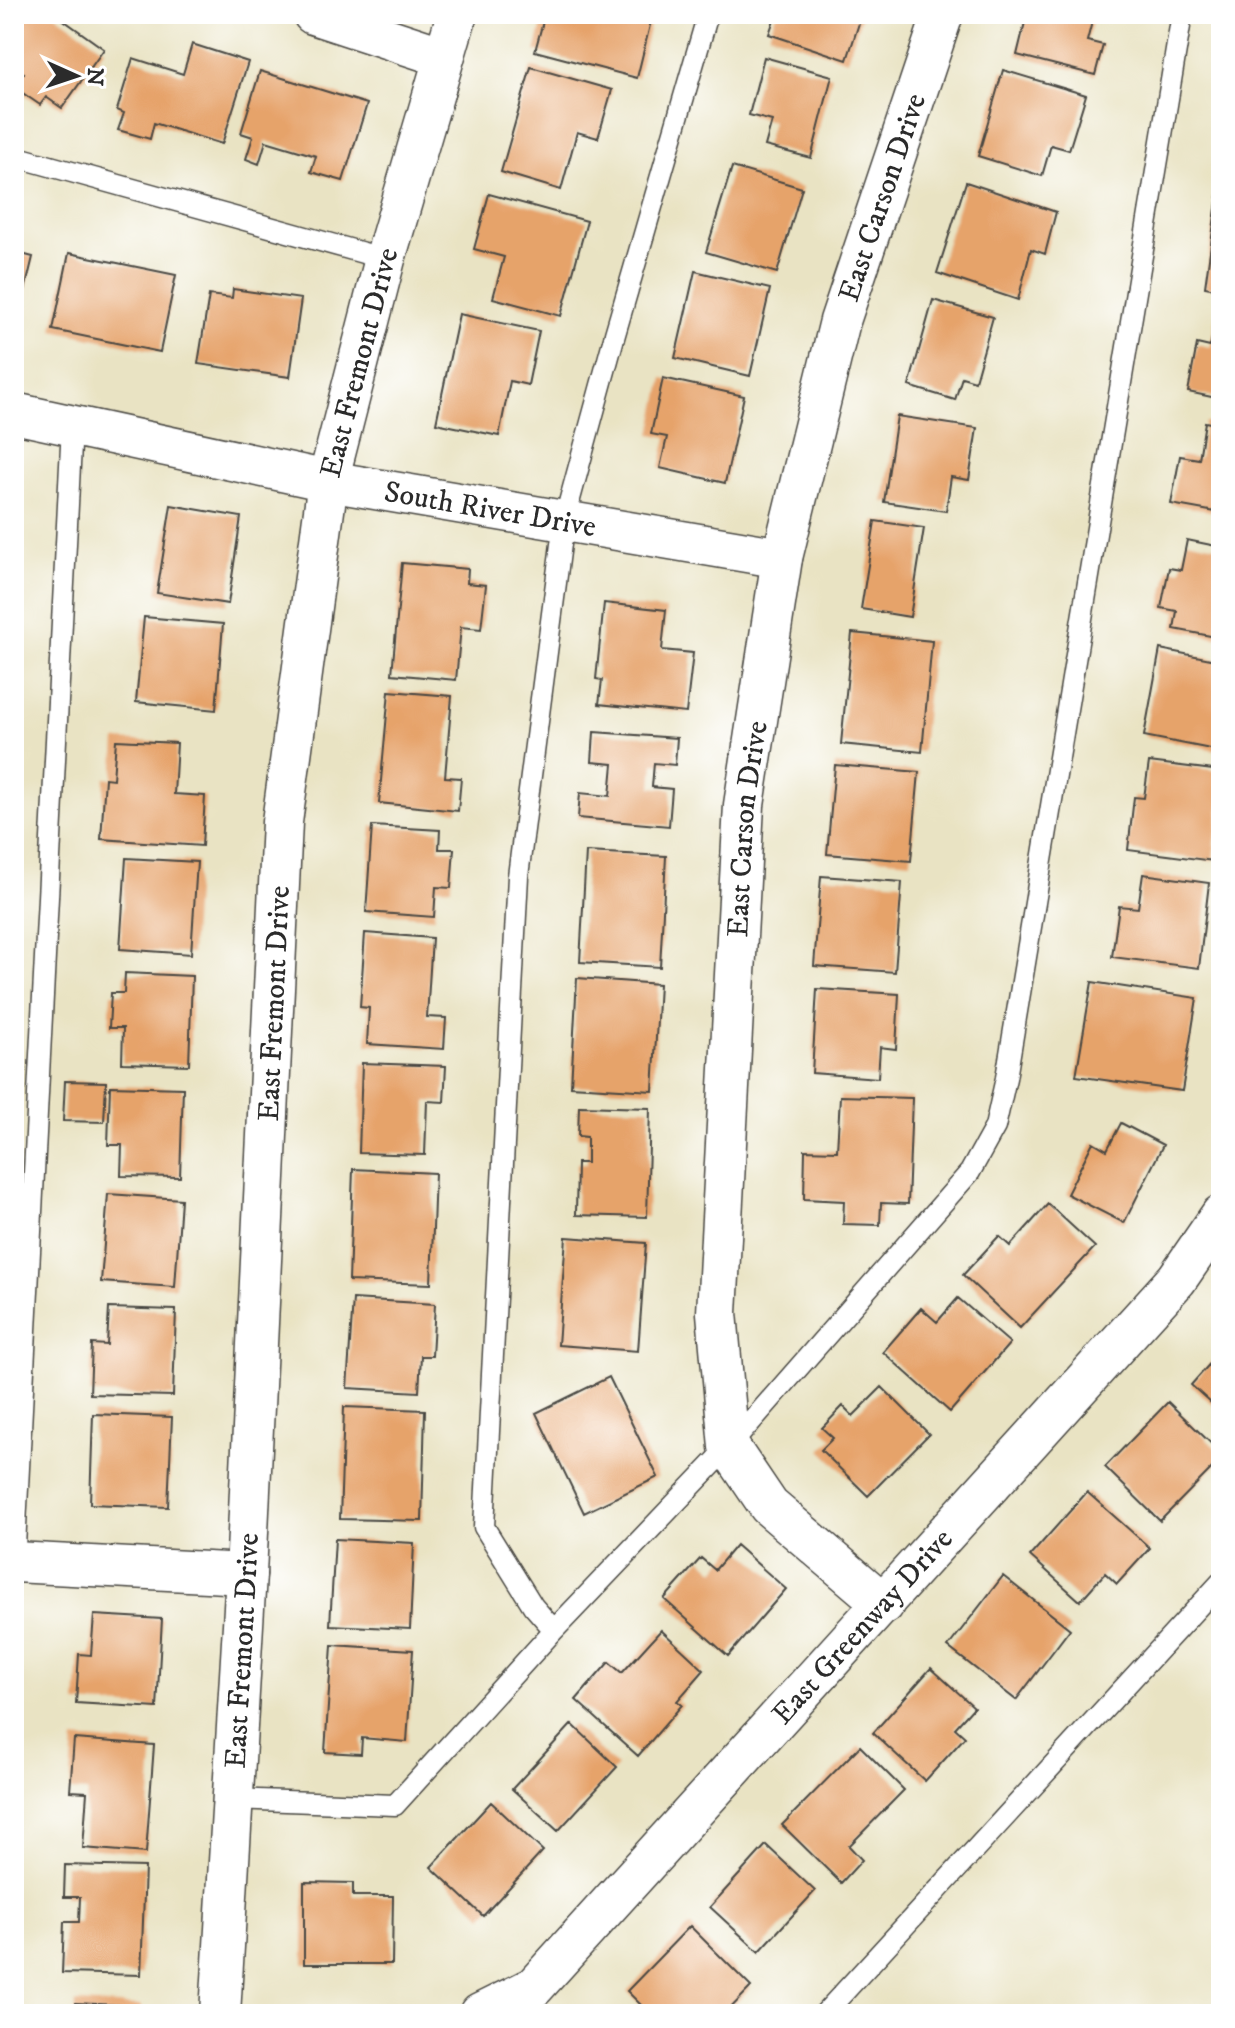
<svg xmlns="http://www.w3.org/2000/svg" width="1235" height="2028" font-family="'IM FELL DW Pica',serif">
<rect width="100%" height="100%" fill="#fff"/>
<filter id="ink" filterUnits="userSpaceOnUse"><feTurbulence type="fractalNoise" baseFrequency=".0125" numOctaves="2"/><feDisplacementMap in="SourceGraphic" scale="16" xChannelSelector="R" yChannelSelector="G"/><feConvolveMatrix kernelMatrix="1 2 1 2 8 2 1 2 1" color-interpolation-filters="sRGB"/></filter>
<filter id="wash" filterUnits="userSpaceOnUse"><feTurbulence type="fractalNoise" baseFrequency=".006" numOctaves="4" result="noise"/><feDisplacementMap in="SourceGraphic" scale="32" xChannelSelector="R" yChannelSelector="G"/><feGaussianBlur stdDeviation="1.8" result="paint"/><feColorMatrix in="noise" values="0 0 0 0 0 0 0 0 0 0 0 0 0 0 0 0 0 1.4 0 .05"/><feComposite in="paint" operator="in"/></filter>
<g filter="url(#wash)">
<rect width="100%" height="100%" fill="#e9e3c3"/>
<g id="blocks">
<path fill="#e6a36b" d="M20 14H55L104 49 62 108 46 97 40 105 14 87 24 73 14 66V23Z
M545 14H640L639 18 651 21 637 78 535 51Z
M776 14H862L847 60 769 34Z
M1027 14H1094L1087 41 1103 45 1095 75 1017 55Z
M192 44 248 62 222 144 154 123 150 139 118 130 124 113 117 110 133 58 183 74Z
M764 57 832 76 811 158 765 146 772 121 749 115Z
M531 67 612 90 598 138 577 132 561 190 501 172Z
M1003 70 1086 95 1069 150 1051 145 1042 176 978 156Z
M260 71 367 104 343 181 311 172 316 156 266 141 259 164 246 159 253 137 241 133Z
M1219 109H1221V164L1213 163Z
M732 167 802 188 777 273 706 252Z
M966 182 1056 212 1045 254 1031 249 1018 300 937 273Z
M1219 187 1221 188V290L1205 287Z
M489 194 587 221 561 316 493 298 504 257 474 249Z
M14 252 33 257 18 319 14 318Z
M69 253 176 275 160 352 53 330Z
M695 271 770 289 750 376 675 358Z
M233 289 301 299 290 377 198 364 209 295 232 298Z
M933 300 993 317 975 381 962 377 955 400 909 386Z
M1218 308 1221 309V399L1188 392 1197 344 1210 347Z
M459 314 539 331 528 385 510 381 499 436 436 423Z
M663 378 744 396 725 483 660 468 667 437 651 434Z
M897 416 977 428 969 480 951 477 946 511 884 502Z
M1205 422 1221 425V513L1171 504 1180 456 1199 459Z
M171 505 241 517 228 604 157 593Z
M875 521 924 528 910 617 861 609Z
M1187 540 1221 547V638L1174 629 1177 611 1161 608 1169 568 1181 570Z
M402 563 468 569 467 583 486 585 481 629 461 627 456 680 392 674Z
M604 603 666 610 662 650 693 653 686 713 599 704 602 680 596 679Z
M144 617 223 624 216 710 136 702Z
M852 633 932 641 922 752 841 744Z
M1160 649 1221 661V751L1144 736Z
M389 691 452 696 445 777 461 778 458 811 379 803Z
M594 732 677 738 675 765 654 763 652 787 672 789 669 826 578 818 580 793 610 796 613 764 592 762Z
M116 740 177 743 174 794 205 796 202 846 101 839 105 778 113 779Z
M1149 762 1221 771V794L1213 861 1128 850 1134 797 1144 798Z
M835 765 919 772 911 861 827 854Z
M372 826 440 830 439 849H454L451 888 436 887 434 917 366 912Z
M586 852 666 856 660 967 580 962Z
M126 858 197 862 191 954 120 949Z
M1143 874 1209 883 1199 968 1112 957 1119 906 1138 908Z
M821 876 902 882 895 972 814 966Z
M365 933 432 938 427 1017 446 1018 444 1049 367 1044 369 1008 360 1007Z
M125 973 192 976 189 1065 122 1063 123 1028H109L111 993H124Z
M577 978 659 984 653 1091 571 1086Z
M1092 982 1197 998 1182 1091 1076 1076Z
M817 989 899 994 896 1049 880 1047 878 1078 812 1073Z
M362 1063 446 1066 444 1102 427 1101 425 1155 359 1153Z
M65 1081 106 1082 104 1122 63 1121Z
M110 1086 183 1088 180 1177 121 1176 122 1145H108Z
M840 1096 912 1098 908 1204 881 1203 880 1225 843 1224 844 1201 804 1199 805 1150 837 1151Z
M579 1106 650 1108 647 1217 576 1215 577 1163H587V1137L578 1136Z
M1121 1123 1163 1145 1124 1223 1067 1194 1093 1142 1107 1150Z
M353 1169 435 1173 431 1284 349 1281Z
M108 1194 181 1199 175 1287 101 1282Z
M1048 1204 1095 1247 1020 1328 963 1275 999 1236 1010 1246Z
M566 1237 646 1243 638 1351 558 1345Z
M958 1298 1010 1343 950 1412 883 1352 921 1308 937 1322Z
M353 1299 435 1304 432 1356H421L419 1392 347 1388Z
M109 1308 176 1310 173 1396 90 1394 92 1344 107 1345Z
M1221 1351V1412L1191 1385Z
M609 1377 658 1477 584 1513 536 1413Z
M882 1387 929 1434 868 1496 821 1450 833 1438 822 1428 843 1406 853 1416Z
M1168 1402 1221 1453V1459L1160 1521 1105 1467Z
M344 1407 425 1410 422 1521 340 1519Z
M93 1414 172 1417 168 1507 90 1504Z
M1087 1492 1150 1548 1117 1584 1105 1573 1080 1601 1030 1556Z
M335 1539 414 1543 410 1629 330 1625Z
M736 1545 786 1589 728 1656 664 1599 701 1558 715 1570Z
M1003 1576 1070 1629 1016 1700 948 1647Z
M94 1615 162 1619 157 1708 76 1703 79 1654 91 1655Z
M661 1630 704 1670 677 1701 682 1705 638 1756 576 1700 609 1662 622 1673Z
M332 1645 413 1650 407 1742 362 1738 361 1754 325 1752Z
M931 1668 974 1707 955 1728 965 1737 925 1781 873 1733Z
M572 1724 617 1767 558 1831 512 1789Z
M74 1739 154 1745 146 1853 83 1848 87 1792 70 1791Z
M860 1746 904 1790 849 1846 862 1860 841 1883 782 1825Z
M491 1802 543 1851 483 1916 431 1867Z
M766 1845 815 1891 759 1952 710 1907Z
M65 1865 145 1867 141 1975 62 1973 64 1922H79L80 1897H64Z
M304 1882 353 1883V1896H393L392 1964H304Z
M690 1926 751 1987 725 2014H650L627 1991Z
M75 2003 141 2006V2014H75Z"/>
</g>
</g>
<g filter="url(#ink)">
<use href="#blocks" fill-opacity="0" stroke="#484742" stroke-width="2"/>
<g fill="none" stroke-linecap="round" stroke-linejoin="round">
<g stroke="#484742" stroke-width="23">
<path id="service" d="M14 156 385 259
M14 1566 72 426
M554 1630 533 1606 484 1527 518 876 564 521 615 334 708 14
M232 1799 395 1805 554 1630 729 1447 970 1172 995 1127 1006 1078 1182 14
M824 2014 1221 1582"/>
</g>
<g stroke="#484742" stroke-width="43">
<g id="minor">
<path d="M313 14 444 57"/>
<path id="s1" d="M14 413 328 481 782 558"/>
<path d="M14 1562 246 1574"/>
<path id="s2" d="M884 1604 769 1506 729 1447 717 1313 744 805 782 558 840 321 943 14"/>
<path id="s3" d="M220 2014 246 1574 282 822 328 481 385 259 457 14"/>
<path id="s4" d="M480 2014 534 1987 1177 1279 1221 1215"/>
</g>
</g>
<use href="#service" stroke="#fff" stroke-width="20"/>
<use href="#minor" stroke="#fff" stroke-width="40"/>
</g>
</g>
<g text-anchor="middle" stroke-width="6" stroke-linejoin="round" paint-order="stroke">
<g font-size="30" fill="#2b2b2b" stroke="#fff">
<text dy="10" stroke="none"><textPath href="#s2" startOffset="1490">East Carson Drive</textPath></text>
<text dy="10" stroke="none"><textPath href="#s3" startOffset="1660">East Fremont Drive</textPath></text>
<text dy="10" stroke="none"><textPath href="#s1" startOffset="486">South River Drive</textPath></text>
<text dy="10" stroke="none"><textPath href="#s2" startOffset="842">East Carson Drive</textPath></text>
<text dy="10" stroke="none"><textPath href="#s3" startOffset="1012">East Fremont Drive</textPath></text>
<text dy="10" stroke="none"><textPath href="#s4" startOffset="548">East Greenway Drive</textPath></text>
<text dy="10" stroke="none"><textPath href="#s3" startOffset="364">East Fremont Drive</textPath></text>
</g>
</g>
<rect width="1235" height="2028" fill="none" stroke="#fff" stroke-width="48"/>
<g transform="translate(76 76) rotate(93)" stroke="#ffffff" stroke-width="6" paint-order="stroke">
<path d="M0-6L14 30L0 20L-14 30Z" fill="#2b2b2b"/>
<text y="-12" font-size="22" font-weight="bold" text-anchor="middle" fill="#2b2b2b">N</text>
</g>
</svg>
